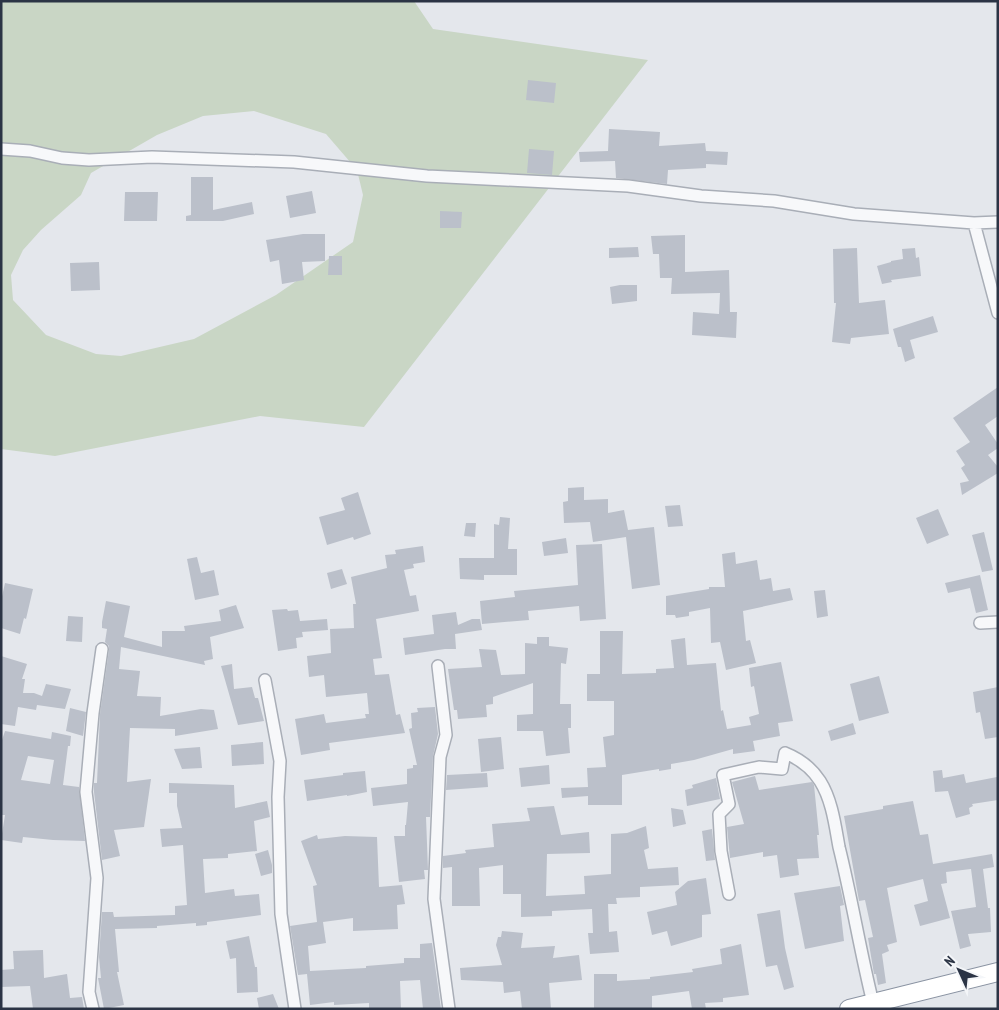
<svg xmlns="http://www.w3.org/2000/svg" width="999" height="1010" font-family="'PT Sans Narrow',sans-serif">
<rect width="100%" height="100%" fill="#e4e7ec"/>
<path fill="#c9d6c5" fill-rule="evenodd" d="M1 1H414L433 29 648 60 364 427 260 416 55 456 1 449ZM254 111 326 134 357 170 363 195 353 242 276 295 194 339 121 356 96 354 46 335 13 300 11 275 23 250 41 230 81 195 91 173 157 135 203 116Z"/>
<path fill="#bbc0ca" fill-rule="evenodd" d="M528 80 556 83 554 103 526 100Z
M609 129 660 132 659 146 705 143 706 151 728 152 727 165 706 164V168L668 170 667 184 616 178 615 161 580 162 579 152 608 151Z
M529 149 554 151 552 175 527 173Z
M191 177H213V210L252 202 254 214 223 221H186V216L191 215Z
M312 191 316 213 290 218 286 196Z
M125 192H158L157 221H124Z
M440 211 462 212 461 228H440Z
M303 234H325V261L302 262 304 280 282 284 279 260 270 262 266 240Z
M685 235V272L729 270 730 312H737L736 338 692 335 693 312 719 314 720 293 671 294 672 278H660L659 254H653L651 236Z
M638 247 639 257 609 258V248Z
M857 248 859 303 885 300 889 334 851 338 850 344 832 342 836 303H834L833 249Z
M915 248 916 258 919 257 921 276 891 280 892 282 882 284 877 266 891 262V261L903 259 902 249Z
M329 256H342V275H328Z
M99 262 100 290 71 291 70 263Z
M620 285H637V301L612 304 610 287Z
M933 316 938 332 910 340 915 358 905 362 901 347H898L893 329Z
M998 387V416L985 425 998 444V448L988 455 998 467V473L962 495 960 483 969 481 961 468 965 465 956 451 970 442 953 418Z
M584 487V500L608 499V513L624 510 628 530 654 527 660 585 632 589 626 537 593 542 590 522 564 523 563 502 568 501V488Z
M358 492 371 534 354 540 353 537 327 545 319 517 345 510 341 498Z
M680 505 683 526 668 527 665 506Z
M938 509 949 535 927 544 916 518Z
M500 517 510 518 508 549H517V575H484V580L460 579 459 558H494V524L499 525Z
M466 523H476L475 537 464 536Z
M984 532 993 570 982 572 972 535Z
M566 538 568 553 544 556 542 542Z
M602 544 606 619 580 621 579 606 528 611 529 620 482 624 480 601 515 597 514 591 578 585 576 545Z
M423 546 425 562 413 564 414 568 404 570 410 596 416 595 419 611 376 619 382 658 373 659 375 675 389 674 396 715 400 714 405 733 329 743 330 750 301 755 295 719 324 714 326 723 366 718 365 714H369L367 693 326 697 324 675 309 677 307 656 331 653 330 629 354 628 353 604H356L351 577 387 568 385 555 396 554 395 550Z
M735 552 736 564 757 560 760 580 771 578 773 591 790 588 793 600 743 611 746 641 750 640 756 663 726 670 720 642 711 643 710 608 689 612V616L676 618 675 615H666V596L709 589V587H725L722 554Z
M197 557 201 573 214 570 219 595 195 600 187 559Z
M342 569 347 584 331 589 327 573Z
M980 575 988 610 976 613 970 588 948 593 945 583Z
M5 583 33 589 26 619 24 618 20 634 1 628V601Z
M825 590 828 616 817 618 814 591Z
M106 601 130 606 124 637 162 647V631H185L184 626 221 621 219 610 236 605 244 628 210 637 213 659 204 661 205 665 121 647 119 669 140 671 137 696 161 697 160 716 201 709 214 710 218 729 175 736V729L130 728 127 782 151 779 144 827 114 830 120 856 102 860 94 792V783H97L100 714 109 650V646L105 642 107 629 102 628V622Z
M287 609 288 611 298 610 300 621 327 619 328 630 302 632 303 637 296 638 297 648 278 651 272 610Z
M456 612 458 625 472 619H480L482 630 455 634 456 649H445L405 655 403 638 434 634 432 615Z
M68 616 83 617 82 642 66 641Z
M600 631H623L622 674 656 673V669L674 668 671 640 685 638 687 665 716 663 721 711 723 710 727 729 751 725 749 717 759 714 754 686 751 687 749 668 781 662 793 721 778 723 780 736 753 741 755 751 733 754V749L694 760 671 764V769L659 771V769L622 775V805H588V796L562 798 561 788 588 787 587 768 606 767 603 737 614 735V701H587V674H600Z
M537 637H549V646L568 648 566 664 561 663 560 704H571V728H568L570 753 546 756 543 731H517V715L533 714V683L493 697V704L486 705 487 717 458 719 457 710H454L448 669 482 667 479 649 496 650 501 675 525 674V643L537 644Z
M1 656 27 664 22 679H25L23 693H34L42 696 46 684 71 689 65 709 37 705 36 710 18 707 15 726 1 724Z
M232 664 234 689 252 687 255 698H258L264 721 238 725 221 666Z
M879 676 889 713 859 721 850 684Z
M998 687V737L985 739 980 712 976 713 973 692Z
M435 707 438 734 433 756 430 817H426L428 870H424L425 879 399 882 394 836H405V825H406L408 802 373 806 371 788 407 784V769L413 768V765H417L409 729 412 728 411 713 418 712 417 708Z
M70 708 86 712 83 736 66 731Z
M853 723 856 734 831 741 828 731Z
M5 731 51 739 52 732 71 736 70 746H68L63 785 79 787 85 841 53 840 23 837 22 843 1 840 5 815H1V743ZM28 756 54 760 50 784 21 780Z
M501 737 504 769 481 772 478 739Z
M263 742 264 764 232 766 231 745Z
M200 747 202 768 182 769 174 749Z
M549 765 550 784 521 787 519 768Z
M942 770 943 778 964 774 966 783 997 777 998 800 972 804 973 806 969 808 970 814 956 818 948 791 935 792 933 771Z
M365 771 367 792 347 796V795L307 801 304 780 343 775V773Z
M487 773 488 787 446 790 447 775Z
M755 776 759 790 812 782 814 785 819 835H817L819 858 797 859 799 875 780 878 777 855 763 857V852L730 858 727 827 744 824 732 782Z
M716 778 720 799 687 806 685 790 693 788 692 785Z
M169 783 234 785 235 808 267 801 270 817 254 821 257 851 228 854V858L203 859 205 893 234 889 235 896 259 894 261 915 207 922V925L196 926V923L157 926V928L115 929 119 972H117L124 1005 104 1009 98 978H101L99 957 102 912H113L114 917 175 915V906L187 905 183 845 162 847 160 829 182 828 177 806V793H169Z
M913 801 920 835 928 834 933 864 992 854 994 867 983 869 988 908H990L991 932 968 934 971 946 960 949 951 911 976 907 971 869 946 872 947 883 941 884 950 918 920 926 914 905 928 901 923 879 887 888 897 942 887 945 889 951 882 954 886 983 878 985 876 974H874L868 938 873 937 865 900 859 901 844 816 883 809V806Z
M554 806 561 835 589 832 590 853 547 854 546 896 585 894 584 876 611 874V834L627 833 646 826 649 848 644 850 648 869 678 867 679 885 640 887V897L616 898 617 904H608L609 932 617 931 619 952 590 954 588 933H593L592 909 552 911V916L521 917V894H503V865L479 868 480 906H452V867L443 868V856L466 853 465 850 494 847 492 824 530 821 527 808Z
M671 808 683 810 686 824 673 827Z
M712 829 715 860 706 861 702 831Z
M317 835 318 839 345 836 377 837 379 887 402 885 405 904 397 905 398 929 353 931V918L323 922 326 943 308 946 310 971 366 968V966L404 963V958H420V944L432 943 441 1009H423L420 980 400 981 401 1009H369V1003L334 1005V1002L310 1005 307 974 298 975 290 926 317 922 313 886 317 885 301 841Z
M268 850 272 865V873L261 876 255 854Z
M706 878 711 914 702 915V937L671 946 667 931 652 935 647 912 677 905 675 892 688 881Z
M840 886 844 905 840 906 844 941 805 949 794 893Z
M780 910 785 948 794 987 784 990 777 965 766 967 757 914Z
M502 931 523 933 521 948 555 946 553 958 579 955 582 980 549 983 551 1009H522L520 991 504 993 503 982 461 980 460 968 502 965 496 945 498 937H501Z
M249 936 255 967H257L258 992 237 993 236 958 230 959 226 941Z
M741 944 749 995 723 998V1002L705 1003 706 1009H692L689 991 652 996V1009H594V974H617V981L650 979V977L693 972 692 969 722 964 720 949Z
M43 950 44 978 67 974 70 998 82 997 84 1009H33L30 986 1 987V970L14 969 13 951Z
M273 994 279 1009H259L257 998Z"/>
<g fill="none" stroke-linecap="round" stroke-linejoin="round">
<g stroke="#a9aeb7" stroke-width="14">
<path id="minor" d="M1 149 30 151 62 158 89 160 152 157 294 162 427 176 628 186 701 196 774 201 854 214 974 223 998 222
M974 223 998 313
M980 623 998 622
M438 666 446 735 440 757 434 899 449 1009
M265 680 280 761 278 797 281 914 295 1009
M729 894 721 851 719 814 729 804 723 775 759 767 782 769 785 753C800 759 811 767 820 781 832 800 835 825 839 847 852 899 860 951 873 1003
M93 1009 89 992 97 878 86 792 93 713 102 649"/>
</g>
<g stroke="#8b94a3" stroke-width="20">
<path id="trunk" d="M849 1009 998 972"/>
</g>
<use href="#minor" stroke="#f7f8fa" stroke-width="11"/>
<use href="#trunk" stroke="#fff" stroke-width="18"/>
</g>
<rect width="999" height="1010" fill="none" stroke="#2b3445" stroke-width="5"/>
<g transform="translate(959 970) rotate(314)" stroke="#f4f6f9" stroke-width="4" paint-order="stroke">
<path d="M0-4L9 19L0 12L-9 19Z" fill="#2b3445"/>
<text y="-8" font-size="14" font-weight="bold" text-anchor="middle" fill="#2b3445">N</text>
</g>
</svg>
